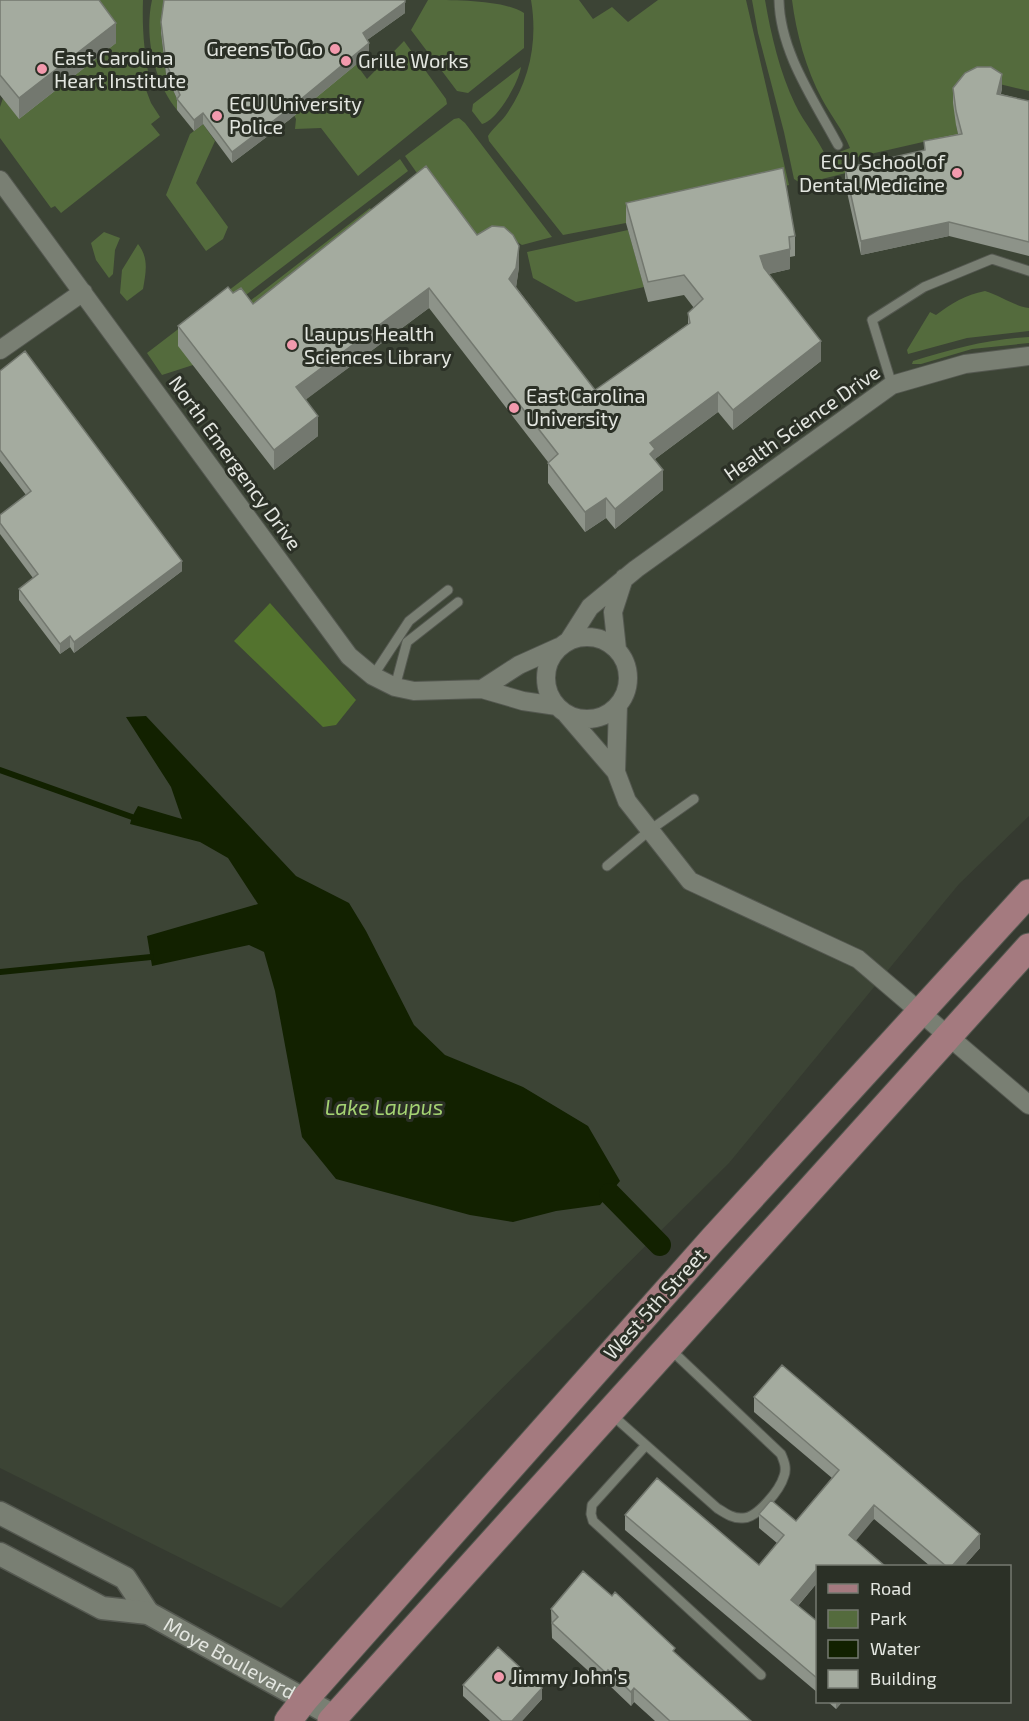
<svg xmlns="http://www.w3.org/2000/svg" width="1029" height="1721" font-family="'Exo 2',sans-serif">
<rect width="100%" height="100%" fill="#353a30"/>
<path fill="#3c4435" d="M0 0H1029V816L959 884 729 1163 281 1608 0 1468Z"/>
<path fill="#546b3d" d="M84 0H143C142 28 144 53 150 81L143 82 151 103 160 117 151 124 160 135 61 213 55 206 51 208 0 138V107L3 98 19 118Z
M152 0H165L161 33 166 74 180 106 177 110C154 82 144 36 152 0Z
M428 0C454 0 505 0 524 13V48L468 93 457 91 411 30Z
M531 0H579L593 19 612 7 628 22 658 0H746L789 185 626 223 563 235 489 141 488 136C492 129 500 123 506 115 530 81 538 41 531 0Z
M752 0H765C771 35 780 73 795 104 804 123 818 138 826 157L850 148C843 130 831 116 822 99 806 70 796 32 792 0H1029V91L991 82 956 125 958 134 844 160 846 173 802 184 794 179 784 132 758 33Z
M404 41 446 99 447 104 358 176 321 128 295 129 296 119 294 115 356 64 367 79Z
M521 67C519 82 497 121 482 124L472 111 473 104Z
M459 118 465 123 552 237 522 245 514 240 478 239 426 186 405 156 454 119Z
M203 124 215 141 196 183 228 227 223 239 206 251 166 195 190 134Z
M400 159 408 171 229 308 193 365 162 375 147 353Z
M370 208 381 222 253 324 241 308Z
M628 230 644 287 576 302 533 278 527 252Z
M104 232 120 238 115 250 113 274 109 278 96 260 91 243Z
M138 244C149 258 146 272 143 289L127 301 120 293 122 270Z
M985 291C1001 296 1014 306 1029 308V331L967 338 908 354 907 350 930 312 936 315C952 303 965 295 985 291Z
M1029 337V343L972 349 921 364H912L913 361C952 349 988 339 1029 337Z"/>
<path fill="#53732e" d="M270 603 356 700 336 725 323 727 234 641Z"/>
<path fill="#122100" d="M146 716 296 876 349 903 366 931 414 1025 445 1055 523 1087 588 1126 620 1181 600 1205 556 1211 513 1222 470 1215 336 1179 302 1137 275 991 264 952 249 945 152 966 147 936 258 904 228 858 200 842 130 824 132 817 138 806 182 819 171 787 126 717Z"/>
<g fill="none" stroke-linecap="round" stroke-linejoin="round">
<path stroke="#122100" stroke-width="6" d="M0 770 132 817
M0 972 151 957"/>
<path stroke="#122100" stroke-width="22" d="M610 1194 660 1245"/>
<g stroke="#545850" stroke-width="11">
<path id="service" d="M779 0C780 52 814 100 838 145
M892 385 872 320 924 287 992 259 1029 271
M373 676 409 621 448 590
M395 687 407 642 458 602
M607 866 650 830 694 799
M611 1414 717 1508C725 1513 733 1519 743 1518 757 1518 780 1490 784 1476 787 1468 784 1461 781 1454L669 1348
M646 1445 592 1505 591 1514 593 1521 761 1675"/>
</g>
<g stroke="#545850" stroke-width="20">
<path id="minor" d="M0 180 349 656 373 676 395 687 414 691 482 689 523 701 557 706
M0 350 83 292
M546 678a41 41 0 1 1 82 0a41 41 0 1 1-82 0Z
M569 640 590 607 636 569 892 385 965 364 1029 356
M617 649 613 612 624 578
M482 689 519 665 559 647
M567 715 616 772 627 801 690 881 858 959 1029 1105
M616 772 618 705"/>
</g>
<g stroke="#545850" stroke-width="25">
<g id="tertiary">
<path d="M0 1513 125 1578 148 1613"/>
<path id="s1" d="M0 1554 102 1608 148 1613 334 1716"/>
</g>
</g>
<g stroke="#545850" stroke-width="29">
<path id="primary" d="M288 1721 305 1699 713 1239 1029 893
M331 1721 1029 947"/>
</g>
<use href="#service" stroke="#797f73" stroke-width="9"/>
<use href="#minor" stroke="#797f73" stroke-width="18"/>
<use href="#tertiary" stroke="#797f73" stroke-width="22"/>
<use href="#primary" stroke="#a47a7f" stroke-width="27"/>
</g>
<path fill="#8d9389" d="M0 0 116 43 19 119 0 95Z
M405 13 367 40 369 54 289 120 232 163 203 124 194 131 177 110V99L166 74 161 33V22Z
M953 88H1002L1001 94 1029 101V256L949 236 861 255 845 183V168L924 151V141L958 134 956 125 953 103Z
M626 203 795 236V256L790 257V269L769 274 821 361 733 430 718 412 655 459 663 490 615 529 606 518 585 532 548 483V462L429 308 306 399 318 436 274 470 178 346V326L233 293 253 304 477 235 519 267 516 287 595 390 688 324V313L694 308 684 295 648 302 626 223Z
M0 371 182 571 74 653 70 647 60 654 19 600V589L33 578 0 534V515L26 495 0 461Z
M754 1397 980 1548 964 1566H930L874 1519 818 1566V1584L817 1583 798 1606 818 1622V1693L625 1530V1515L759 1565 777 1543 759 1528V1514L796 1521 832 1478 754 1412Z
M551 1609 675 1653 751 1721H655L634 1702 631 1706 608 1684 606 1687 552 1638Z
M463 1685 542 1699 522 1721H490L463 1696Z
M827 1701H843L836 1709Z"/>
<path fill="#73786f" d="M405 2V13L363 43V33Z
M116 23V43L19 119V98Z
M369 43V54L289 120 232 163V152Z
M1002 74V88L997 108V94Z
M203 113V124L194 131V120Z
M949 222V236L861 255V241Z
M519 246V267L516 288 509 279Z
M790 249V269L760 276V256Z
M429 288V308L296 407V387Z
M821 341V361L733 430V410Z
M718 392V412L655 459V470L650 474V443Z
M318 416V436L274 470V450Z
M663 470V490L615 529V509Z
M606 498V518L585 532V512Z
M182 561V571L74 653V642Z
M70 636V647L60 654V644Z
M874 1505V1519L849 1549V1535Z
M980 1534V1548L964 1566H952Z
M817 1569V1583L791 1614V1600Z
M608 1670V1684L606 1687V1673Z
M542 1688V1699L522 1721H512Z
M634 1688V1702L631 1706V1692Z
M836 1701H843L836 1709Z"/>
<path fill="#a4ab9f" stroke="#73786f" stroke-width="1.5" d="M0 0H99L116 23 19 98 0 75Z
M164 0H405V2L363 33 369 43 289 109 232 152 203 113 194 120 177 99 180 95 166 63 161 22Z
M977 67H991L1002 74 997 94 1029 101V242L949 222 861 241 845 168 925 150 924 141 962 134 956 111 953 88 965 73Z
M426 166 477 235 492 226 504 227 513 235 519 246 516 268 509 279 595 390 690 323 688 313 703 299 684 275 648 282 626 203 783 168 795 236 789 237 790 249 760 256 764 268 821 341 733 410 718 392 650 443 655 449 650 454 663 470 615 509 606 498 585 512 548 463 558 454 429 288 296 387 318 416 274 450 178 326 228 287 233 293 241 288 253 304Z
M25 351 182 561 74 642 70 636 60 644 19 589 38 574 0 523V515L31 491 0 450V371Z
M782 1365 980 1534 952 1566H946L874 1505 849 1535 885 1566H818V1569H817L791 1600 818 1622V1679L625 1515 657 1478 759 1565 784 1535 759 1514 771 1500 796 1521 839 1470 754 1397Z
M583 1571 612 1596 615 1592 675 1648 673 1651 751 1721H670L634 1688 631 1692 608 1670 606 1673 552 1623 558 1617 551 1609Z
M498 1647 542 1688 512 1721H502L463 1685Z"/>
<g fill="#f29aad" stroke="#2b3026" stroke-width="2">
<circle cx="335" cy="49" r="6"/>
<circle cx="346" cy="61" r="6"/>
<circle cx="42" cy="69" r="6"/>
<circle cx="217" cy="116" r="6"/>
<circle cx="957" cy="173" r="6"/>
<circle cx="292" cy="345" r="6"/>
<circle cx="514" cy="408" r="6"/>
<circle cx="499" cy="1677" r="6"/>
</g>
<g text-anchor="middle" stroke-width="6" stroke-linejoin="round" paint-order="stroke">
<g font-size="20" fill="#e3e6e0" stroke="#2b3026" text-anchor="start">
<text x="323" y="56" text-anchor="end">Greens To Go</text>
<text x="54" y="65">East Carolina<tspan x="54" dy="23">Heart Institute</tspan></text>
<text x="358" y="68">Grille Works</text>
<text x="229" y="111">ECU University<tspan x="229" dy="23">Police</tspan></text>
<text x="945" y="169" text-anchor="end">ECU School of<tspan x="945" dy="23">Dental Medicine</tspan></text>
<text x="304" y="341">Laupus Health<tspan x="304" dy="23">Sciences Library</tspan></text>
<text x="526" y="403">East Carolina<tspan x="526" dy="23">University</tspan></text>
<text x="511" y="1684">Jimmy John's</text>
</g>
<g font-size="20" fill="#e3e6e0" stroke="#2b3026">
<text transform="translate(802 423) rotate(-35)" y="7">Health Science Drive</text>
<text transform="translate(235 463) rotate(54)" y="7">North Emergency Drive</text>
<text transform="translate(655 1304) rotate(-48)" y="7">West 5th Street</text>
<text dy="7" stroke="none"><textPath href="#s1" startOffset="255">Moye Boulevard</textPath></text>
</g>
<g font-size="21" font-style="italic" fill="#a4d272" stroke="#2b3026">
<text x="384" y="1115">Lake Laupus</text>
</g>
</g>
<rect x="816" y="1565" width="195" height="138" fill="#2b3026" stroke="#757970" stroke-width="1.5"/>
<rect x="828" y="1584" width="30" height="9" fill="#a47a7f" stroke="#757970" stroke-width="1.5"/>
<text x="870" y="1595" font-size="18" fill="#e3e6e0">Road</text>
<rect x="828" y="1610" width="30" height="18" fill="#546b3d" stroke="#757970" stroke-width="1.5"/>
<text x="870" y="1625" font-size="18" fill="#e3e6e0">Park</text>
<rect x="828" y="1640" width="30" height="18" fill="#122100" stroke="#757970" stroke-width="1.5"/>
<text x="870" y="1655" font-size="18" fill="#e3e6e0">Water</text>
<rect x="828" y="1670" width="30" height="18" fill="#a4ab9f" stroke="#757970" stroke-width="1.5"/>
<text x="870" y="1685" font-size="18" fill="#e3e6e0">Building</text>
</svg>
